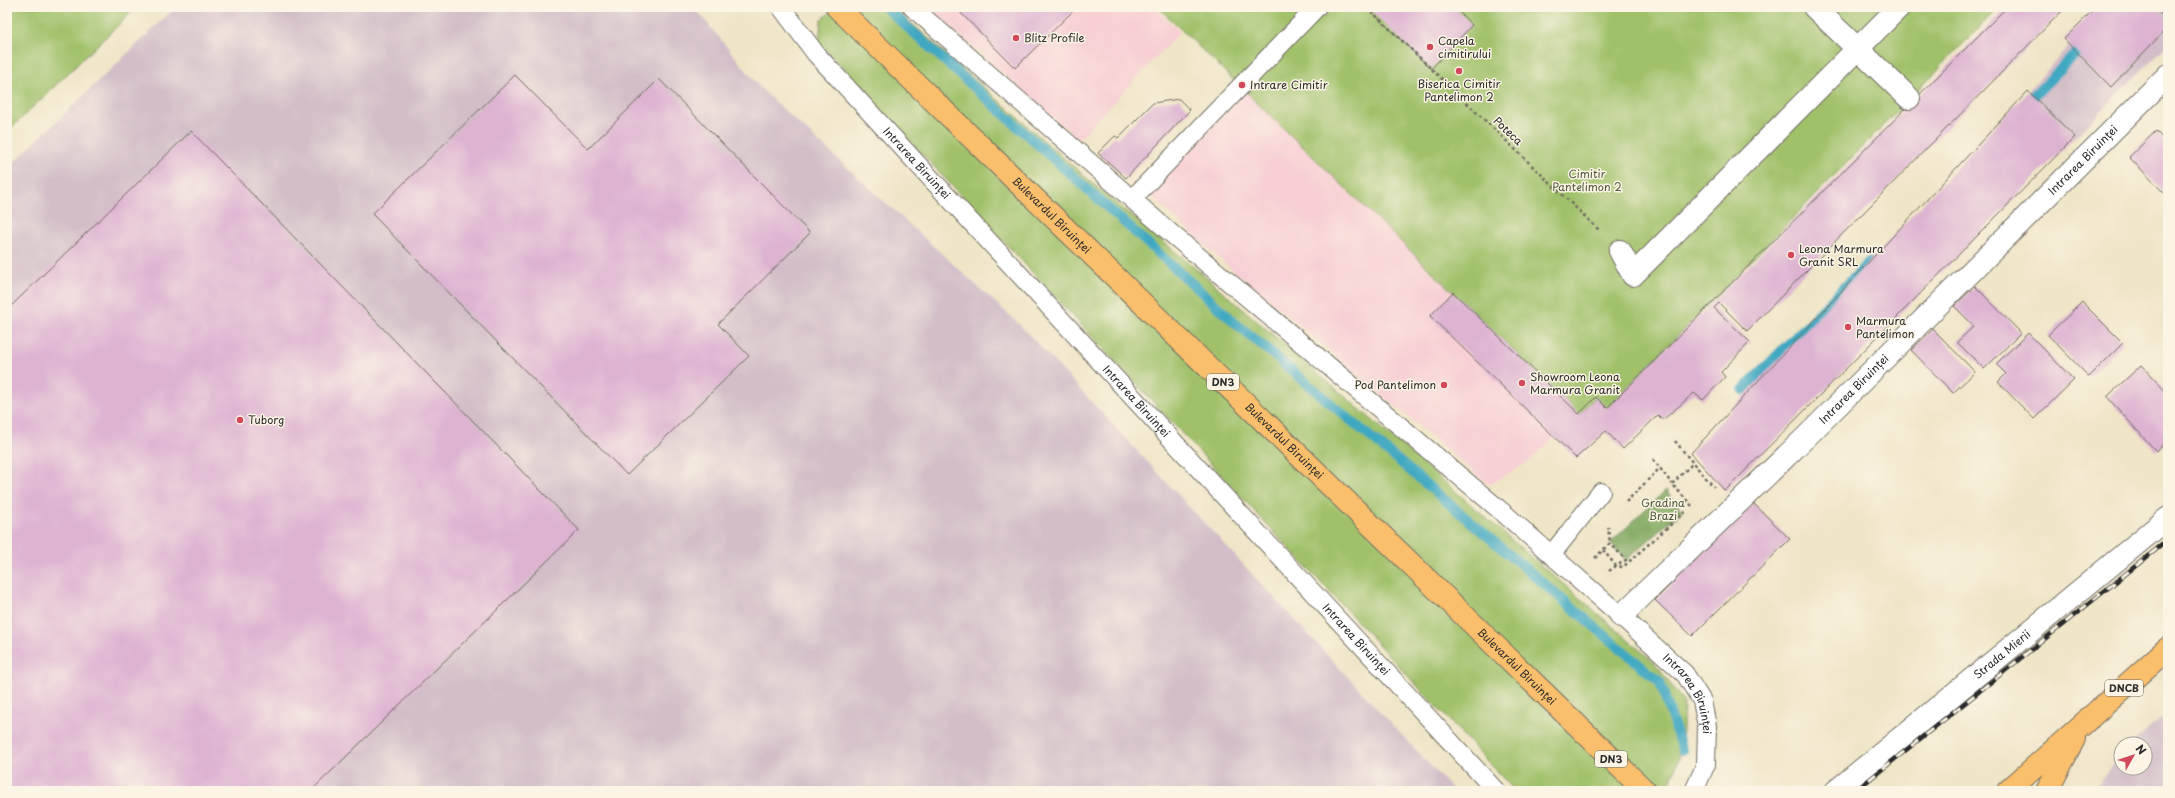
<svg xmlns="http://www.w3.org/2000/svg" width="2175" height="798" font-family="'Playpen Sans',sans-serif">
<rect width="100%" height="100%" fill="#fcf5e5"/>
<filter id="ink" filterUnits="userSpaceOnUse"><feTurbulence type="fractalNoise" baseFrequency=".025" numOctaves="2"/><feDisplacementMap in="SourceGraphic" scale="8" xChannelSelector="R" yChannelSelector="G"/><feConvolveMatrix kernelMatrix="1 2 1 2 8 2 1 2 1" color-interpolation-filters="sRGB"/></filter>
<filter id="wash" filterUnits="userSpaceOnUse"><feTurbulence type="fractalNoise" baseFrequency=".012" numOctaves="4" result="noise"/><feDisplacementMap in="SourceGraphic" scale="16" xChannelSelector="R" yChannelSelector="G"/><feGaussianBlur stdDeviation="0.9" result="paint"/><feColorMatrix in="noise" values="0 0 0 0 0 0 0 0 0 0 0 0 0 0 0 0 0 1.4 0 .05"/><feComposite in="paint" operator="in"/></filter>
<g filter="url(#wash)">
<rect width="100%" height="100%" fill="#efe5c7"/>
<path fill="#f7cfd4" d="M927 7H1154L1180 32 1079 139Z
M1246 92 1579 414 1530 461 1489 485 1214 254 1149 194Z"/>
<path fill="#d2bdc8" d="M176 7H694L763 91 1020 325 1454 791H7V169Z
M2105 7H2168V44L2075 137 2028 91Z
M2168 713V791H2094L2121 751V768H2145V744H2130Z"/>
<path fill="#a0c16b" stroke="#66764b" d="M7 7H137L7 132Z
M836 7H893L1100 190 1201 273 1655 663 1684 703 1682 750 1671 781 1662 791 1514 790 819 43 821 20Z
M1158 7H1999L1607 408 1596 397 1579 414Z"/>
<path fill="#80a75f" stroke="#566945" d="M1666 490 1682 511 1626 560 1610 543Z"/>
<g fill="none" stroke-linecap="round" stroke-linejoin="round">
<path stroke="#41a8c1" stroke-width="10" d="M885 7 1238 325 1660 682 1682 750
M2024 106 2086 43
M1743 390 1869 262"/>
</g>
<g id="blocks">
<path fill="#ddb3d1" d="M955 7H1077L1015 68Z
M1367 7H1454L1472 25 1431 69Z
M2007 7H2066L1747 331 1719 303 1714 308 1750 342 1721 372 1725 377 1703 400 1694 393 1663 420 1658 415 1623 449 1606 431 1576 458 1430 316 1453 292 1579 414 1596 397 1607 408Z
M2096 7H2153L2168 21V27L2111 87 2064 39Z
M515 75 588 149 659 79 810 233 718 324 749 356 627 475 372 214Z
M2028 91 2075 137 1725 491 1691 453Z
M1179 99 1190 110 1126 178 1098 153 1115 136 1118 138 1153 103Z
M191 131 579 530 311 791H7V310Z
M2156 131 2168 144V197L2129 157Z
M1975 286 2021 333 1984 369 1957 342 1974 326 1954 306Z
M2082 302 2123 343 2089 377 2048 335Z
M1933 329 1975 372 1953 393 1911 350Z
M2028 333 2074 380 2034 419 1998 382 2006 374 1996 364Z
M2141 365 2168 394V440L2156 451 2107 397Z
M1753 503 1790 539 1692 636 1655 600Z"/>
</g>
</g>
<g filter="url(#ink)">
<use href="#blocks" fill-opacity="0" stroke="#706c62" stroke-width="1"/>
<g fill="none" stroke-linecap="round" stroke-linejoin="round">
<g stroke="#706c62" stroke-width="20">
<g id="lane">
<path id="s1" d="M781 7 816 54 1496 791"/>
<path id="s2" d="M912 7 1173 235 1507 516 1621 616 1685 674 1702 701 1707 726 1706 764 1694 791"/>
<path d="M1132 199 1317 7"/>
<path d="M1551 555 1601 492"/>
</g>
</g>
<g stroke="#706c62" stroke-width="24">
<g id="street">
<path d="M1814 7 1909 98"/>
<path d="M1620 251 1633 275 1899 7"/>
<path id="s3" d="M1621 616 1806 437 2168 75"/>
<path id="s4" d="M1836 791 2168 518"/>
</g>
</g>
<g stroke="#706c62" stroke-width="24">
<g id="primary">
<path id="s5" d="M837 7 1645 791"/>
<path d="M2008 791 2168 648"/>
<path d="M2047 791 2074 739"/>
</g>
</g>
<path stroke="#706c62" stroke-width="2.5" stroke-dasharray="3 3" stroke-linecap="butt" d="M1367 7 1600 231
M1675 441 1693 463
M1653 459 1672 484
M1626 502 1660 468
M1692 506 1672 484 1693 463 1714 487
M1603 550 1616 566 1626 560 1610 543
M1595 558 1610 543 1608 527
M1609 571 1616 566 1623 567 1687 510"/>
<use href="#lane" stroke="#fff" stroke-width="18"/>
<use href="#street" stroke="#fff" stroke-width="22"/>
<use href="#primary" stroke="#f9bf6d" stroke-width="22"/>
<g stroke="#2b2b2b" stroke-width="4.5">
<path id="rail" d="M1855 791 2168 540"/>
</g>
<use href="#rail" stroke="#fcf5e5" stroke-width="3" stroke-dasharray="9" stroke-linecap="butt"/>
</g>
</g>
<g fill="#d1495b" stroke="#fcf5e5" stroke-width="1.5">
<circle cx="1016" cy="38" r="4"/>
<circle cx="1430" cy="47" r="4"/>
<circle cx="1459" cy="71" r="4"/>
<circle cx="1242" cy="85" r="4"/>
<circle cx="1791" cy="255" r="4"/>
<circle cx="1848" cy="327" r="4"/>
<circle cx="1522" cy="383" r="4"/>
<circle cx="1444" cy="385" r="4"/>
<circle cx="240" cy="420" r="4"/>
</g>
<g text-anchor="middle" stroke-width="3" stroke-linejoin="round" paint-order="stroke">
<g fill="#fcf5e5" stroke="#6a6863" stroke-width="1">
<rect x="1207" y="374" width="32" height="16" rx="3"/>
<rect x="2105" y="680" width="38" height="16" rx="3"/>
<rect x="1595" y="751" width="32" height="16" rx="3"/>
</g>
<g font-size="10" font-weight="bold" fill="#2b2b2b">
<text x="1223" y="386">DN3</text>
<text x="2124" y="692">DNCB</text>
<text x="1611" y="763">DN3</text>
</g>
<g font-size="11" fill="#2b2b2b" stroke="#fcf5e5" text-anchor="start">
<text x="1024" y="42">Blitz Profile</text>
<text x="1438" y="45">Capela<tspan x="1438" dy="13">cimitirului</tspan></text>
<text x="1459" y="88" text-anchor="middle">Biserica Cimitir<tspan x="1459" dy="13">Pantelimon 2</tspan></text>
<text x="1250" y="89">Intrare Cimitir</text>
<text x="1799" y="253">Leona Marmura<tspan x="1799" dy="13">Granit SRL</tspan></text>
<text x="1856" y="325">Marmura<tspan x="1856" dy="13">Pantelimon</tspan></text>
<text x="1530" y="381">Showroom Leona<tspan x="1530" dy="13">Marmura Granit</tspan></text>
<text x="1436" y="389" text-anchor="end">Pod Pantelimon</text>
<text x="248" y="424">Tuborg</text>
</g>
<g font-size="11" fill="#2b2b2b" stroke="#fcf5e5">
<text transform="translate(1508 131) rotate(44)" y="4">Poteca</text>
<text dy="4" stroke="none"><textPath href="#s3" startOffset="649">Intrarea Biruinței</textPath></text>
<text dy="4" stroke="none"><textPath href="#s1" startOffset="207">Intrarea Biruinței</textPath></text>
<text dy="4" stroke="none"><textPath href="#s5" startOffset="299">Bulevardul Biruinței</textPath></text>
<text dy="4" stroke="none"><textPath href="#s3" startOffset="325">Intrarea Biruinței</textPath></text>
<text dy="4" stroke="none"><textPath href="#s1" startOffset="531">Intrarea Biruinței</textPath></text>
<text dy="4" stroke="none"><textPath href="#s5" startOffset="623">Bulevardul Biruinței</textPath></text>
<text dy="4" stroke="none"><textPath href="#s1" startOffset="855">Intrarea Biruinței</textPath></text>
<text dy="4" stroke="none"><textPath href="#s4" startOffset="215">Strada Mierii</textPath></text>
<text dy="4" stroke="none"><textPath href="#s5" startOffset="947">Bulevardul Biruinței</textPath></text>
<text dy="4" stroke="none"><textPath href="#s2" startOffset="1040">Intrarea Biruinței</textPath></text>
</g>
<g font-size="11" fill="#4e583e" stroke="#fcf5e5">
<text x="1587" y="178">Cimitir<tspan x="1587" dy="13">Pantelimon 2</tspan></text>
<text x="1663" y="507">Gradina<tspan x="1663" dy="13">Brazi</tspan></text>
</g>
</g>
<rect width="2175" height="798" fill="none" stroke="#fcf5e5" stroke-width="24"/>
<g transform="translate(2133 756) rotate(51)"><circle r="19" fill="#fcf5e5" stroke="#a8a49b"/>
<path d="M0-3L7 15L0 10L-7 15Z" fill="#d1495b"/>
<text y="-6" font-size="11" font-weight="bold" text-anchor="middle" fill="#2b2b2b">N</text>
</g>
</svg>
